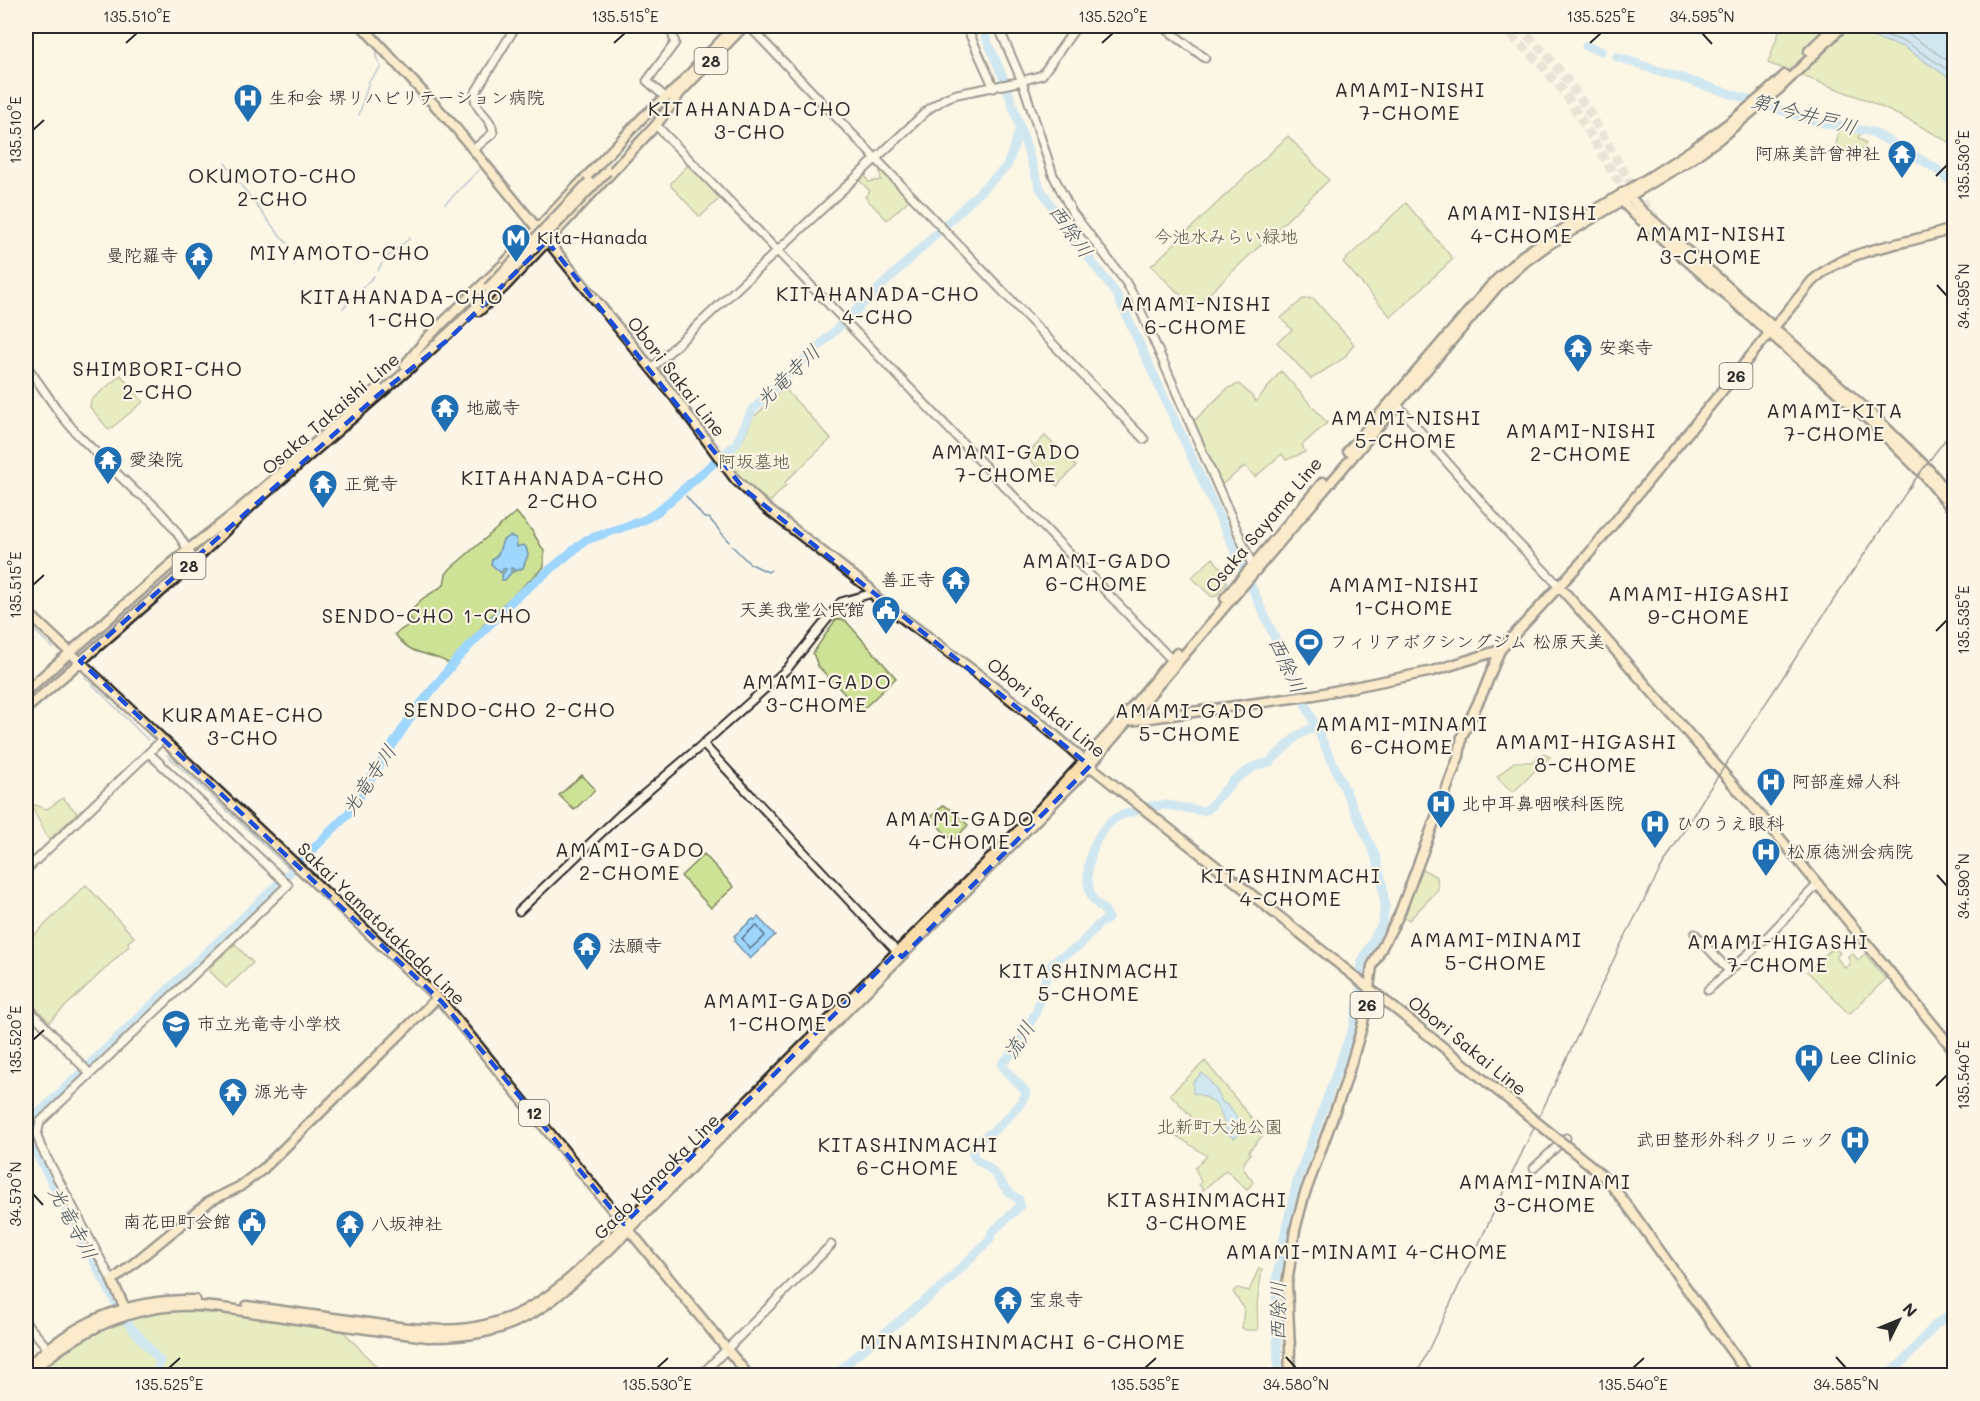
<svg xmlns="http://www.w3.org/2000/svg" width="1980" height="1401" font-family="Mali,'Klee One',sans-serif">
<rect width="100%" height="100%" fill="#fcf5e5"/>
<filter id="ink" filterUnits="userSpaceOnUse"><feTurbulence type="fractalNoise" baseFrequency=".0167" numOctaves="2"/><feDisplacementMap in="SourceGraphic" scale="12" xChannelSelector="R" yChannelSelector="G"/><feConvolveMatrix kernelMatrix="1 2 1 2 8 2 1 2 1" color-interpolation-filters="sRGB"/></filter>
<g filter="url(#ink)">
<path fill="#cee296" stroke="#7c8660" stroke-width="1.5" d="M1781 26H1838L1904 47 1954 81V145L1913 122 1864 99 1768 63Z
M1839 129 1861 133 1858 138 1866 143 1858 156 1846 149 1843 155 1836 146Z
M1288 136 1329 180 1194 308 1151 266Z
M688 165H690L721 197 700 217 671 186V183Z
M879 166 910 199 887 220 865 197 870 191 859 180 865 174 868 182 881 180Z
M1406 203 1453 259 1391 317 1343 262Z
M1313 298 1354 344 1344 358 1311 379 1277 342 1292 330 1281 318 1303 299Z
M1281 371 1327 423 1302 445 1305 452 1286 460 1282 454 1255 477 1245 466 1221 485 1194 421 1228 388 1239 384 1251 395 1256 402Z
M121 375 143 402 109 430 90 407 91 400Z
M783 389H785L831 439 785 482 786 485 770 502 746 485 726 458C741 445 747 433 754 414L756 415Z
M1045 436 1076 466 1057 486 1027 457V454Z
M516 512 532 531 544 551V567L496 611 450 664C428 650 413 659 395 634L413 622 408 614 422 599 444 585 446 574 451 568Z
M1213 558 1223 571 1227 582 1216 596 1212 597 1193 579V576Z
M836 619 845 620 896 678 861 711 818 666 813 653Z
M1543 754 1550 757C1537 767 1527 780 1514 791H1511L1497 777 1514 762H1531Z
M582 775 594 788V791L574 810 559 795Z
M63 798 77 813 49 840 32 807 35 805 47 809Z
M943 805 952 810 968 825 954 840H952L930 818Z
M704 854 734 887 711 908 681 876Z
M1420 868 1437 877 1438 890 1409 920 1403 916Z
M86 885 134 937 128 942 129 946 49 1022 26 997V943Z
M235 944 253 963 226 988 208 969Z
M1834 947 1840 953 1836 957 1845 968 1850 964 1848 956 1852 953 1858 960 1865 954 1886 979 1849 1014 1807 971Z
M1205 1061 1263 1132V1135L1249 1151 1250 1154 1244 1163 1243 1168 1253 1182 1247 1190 1226 1170 1203 1190 1199 1184 1201 1182 1195 1168 1207 1156 1174 1134 1191 1116 1170 1094Z
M1259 1268 1262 1269 1257 1303 1258 1330H1246L1242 1328 1244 1308 1233 1292 1237 1288 1249 1291Z
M184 1311 236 1315 343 1331 384 1375 35 1376C61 1353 95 1331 128 1319 145 1313 165 1312 184 1311Z"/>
<path fill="#9ed6fd" stroke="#7092a9" stroke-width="1.5" d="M1838 26H1954V81L1904 47Z
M510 536 516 538 517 547 523 545 526 547 528 555 523 568 513 572 514 569 511 568V573L505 580H502V575L506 569H503L501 573 491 564 492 560 498 554 503 540Z
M758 917 775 935 750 959 734 941 736 939 734 936 753 919 755 920Z
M1202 1073C1210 1080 1218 1091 1222 1102L1229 1106 1247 1132 1245 1134 1241 1133 1234 1138C1217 1130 1232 1101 1193 1093V1082Z"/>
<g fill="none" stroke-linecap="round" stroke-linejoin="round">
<path stroke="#596f7f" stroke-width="1.5" d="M1857 26 1906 42 1954 74
M1881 26 1910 35 1954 65
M756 925 765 936 750 949 742 938Z"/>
<path stroke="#7092a9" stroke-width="1.5" d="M359 115 369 81 381 67 376 57V53
M225 163 234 176
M235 178C254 200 268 223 287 243
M445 204 479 170
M385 259 410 238
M378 271 382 263
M343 308 374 276
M686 496 704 518H709L729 542
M732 546 749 563 768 572 771 570
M26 622 53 648
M85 677 148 740
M167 755 292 871"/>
<path stroke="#9ed6fd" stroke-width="9" d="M981 26 1005 82 1040 188 1065 226 1117 295 1376 857 1382 882 1385 906 1382 924 1362 961 1361 990 1353 1027 1297 1181 1286 1228 1276 1280 1278 1376
M1586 46 1601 51
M1617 57 1638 64
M1644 66 1818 122 1873 132 1935 168 1954 184
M1151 806 1167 805 1203 811 1208 809 1233 781 1255 766 1270 762 1297 736 1315 726
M116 1303 32 1145 28 1129 37 1115 278 884 348 814 412 715 456 660 513 600 586 540 644 520 657 512 736 444 752 410 1007 166 1020 129
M127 1322 160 1361 156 1376
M835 1376 853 1358 943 1286 990 1239 992 1232 1020 1206 1019 1199C1004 1192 1001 1179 990 1169 985 1163 975 1162 973 1154 972 1151 973 1147 974 1144 977 1139 985 1138 989 1134 1000 1126 1024 1104 1026 1092L1003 1067 1002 1064 1016 1049 1036 1012 1049 968 1056 960 1079 946 1098 925 1108 919C1108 909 1096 906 1092 897 1081 872 1093 835 1114 819 1120 814 1128 813 1136 811
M1886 1376 1904 1361 1935 1325 1954 1311"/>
<path stroke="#d2cdc0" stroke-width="9" stroke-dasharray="9 4.5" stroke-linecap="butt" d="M1501 26 1540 63 1567 96 1628 198
M1518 26C1548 54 1574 86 1595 122 1616 156 1632 192 1659 222"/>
<g stroke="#2b2b2b" stroke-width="11">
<path id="minor" d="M749 26 1144 439
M966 26 994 88
M998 26 1022 81 1053 175 1072 212 1125 281 1136 300 1254 569
M1162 26 1205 58
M665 97 647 81 675 43 670 26
M656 125 1168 656
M473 150 493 133C493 117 472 110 475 93L516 26
M26 365 61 415 78 435 136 492C161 506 181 537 194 560
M651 369 930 108 946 98 957 94 1018 82 1042 75 1077 26
M1395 402 1510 535 1559 586
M703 744 900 955
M26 870 162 740
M519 911 621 814 703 744 787 669 841 602 873 593
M1695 934 1729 971
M1708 990 1770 934 1818 884
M26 1006 90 1074
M1534 1168 1566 1138
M112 1281 41 1147 37 1135 40 1122 288 885 149 753
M26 1323 51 1352
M700 1376 831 1245"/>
</g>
<g stroke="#2b2b2b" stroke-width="13">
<path id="major" d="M362 26 454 126 676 399 735 479 766 508 869 588 877 599C949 653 1023 705 1090 766L1433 1039
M1809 51 1835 26
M670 95 735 26
M674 99 744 26
M479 311 506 285 656 125 678 96
M405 365 428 337 503 265 643 117 672 92
M1348 451 1492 284 1522 256 1547 239C1629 189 1715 143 1785 75
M1954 500 1929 470 1875 417 1641 210 1629 196 1622 193V201L1635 215 1871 422 1924 475 1954 511
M1559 586 1774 831 1954 1050
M1225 598 1323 482
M26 611 442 1002 749 1376
M26 691 185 552 234 514 378 388
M26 709 174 580 253 504 425 355 481 303
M1129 721 1314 695 1433 671 1500 650
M1609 1182 1630 1209 1749 1376
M247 1306C283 1311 319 1316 355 1321 447 1335 503 1340 576 1273L1042 807 1123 718 1177 653
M127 1312 112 1281 210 1201 239 1187 263 1169 437 998
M26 1368C75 1321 127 1299 195 1300
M27 1376C75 1331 134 1302 201 1306 228 1308 256 1313 283 1317 331 1324 380 1331 428 1337 518 1338 547 1307 609 1250L1085 771 1498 286 1526 261 1548 245 1690 160 1719 139 1779 89 1843 26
M1289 1376 1290 1349 1287 1284 1295 1230 1304 1196 1345 1084 1362 1027 1367 1003 1372 966 1399 915 1459 756 1462 736 1484 690 1500 650 1587 556 1812 281C1851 245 1907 246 1954 228"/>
</g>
<use href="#minor" stroke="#fcf5e5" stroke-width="7"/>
<use href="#major" stroke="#faddab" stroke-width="8"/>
<path stroke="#2b2b2b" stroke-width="1.5" d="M1416 1376 1621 944 1660 870 1703 799 1844 584 1916 478 1954 428"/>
<g stroke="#2b2b2b" stroke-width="13" stroke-linecap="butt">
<path id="major-bridge" d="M488 288 589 182
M481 303 607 171
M1433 1039 1589 1164 1609 1182"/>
</g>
<use href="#major-bridge" stroke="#faddab" stroke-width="8"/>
</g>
</g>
<path d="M0 0H1980V1401H0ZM547 241 744 489 1090 766 910 949 902 957 897 952 624 1224 442 1002 80 661 378 395 450 338Z" fill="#fcf5e5" fill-opacity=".55" fill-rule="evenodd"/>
<path fill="none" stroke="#1d4ed8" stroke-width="4.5" stroke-dasharray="12 8" stroke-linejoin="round" d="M547 241 744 489 1090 766 910 949 902 957 897 952 624 1224 442 1002 80 661 378 395 450 338Z"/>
<path fill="none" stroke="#2b2b2b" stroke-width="2" d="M1702 33 1712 44M126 43 137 33M614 43 625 33M1102 43 1113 33M1590 43 1601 33M33 130 44 120M1936 176 1947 165M1937 285 1947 296M33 585 44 575M1936 631 1947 620M1937 875 1947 886M33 1040 44 1030M1936 1086 1947 1075M33 1194 43 1205M1286 1357 1296 1368M1836 1357 1846 1368M169 1368 180 1358M657 1368 668 1358M1145 1368 1156 1358M1633 1368 1644 1358"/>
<defs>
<g id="hospital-pin" transform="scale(1.5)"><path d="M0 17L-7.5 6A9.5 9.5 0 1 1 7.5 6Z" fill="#1f6fb2" stroke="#fcf5e5"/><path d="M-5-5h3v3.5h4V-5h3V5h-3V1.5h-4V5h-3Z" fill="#fff"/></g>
<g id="temple-pin" transform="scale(1.5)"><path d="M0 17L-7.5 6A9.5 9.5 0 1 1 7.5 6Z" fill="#1f6fb2" stroke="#fcf5e5"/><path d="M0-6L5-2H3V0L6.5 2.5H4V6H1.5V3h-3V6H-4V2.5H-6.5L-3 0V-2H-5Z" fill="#fff"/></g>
<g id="metro-pin" transform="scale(1.5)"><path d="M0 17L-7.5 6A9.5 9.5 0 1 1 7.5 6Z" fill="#1f6fb2" stroke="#fcf5e5"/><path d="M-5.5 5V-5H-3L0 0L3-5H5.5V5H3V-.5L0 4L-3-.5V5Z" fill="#fff"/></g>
<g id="civic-pin" transform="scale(1.5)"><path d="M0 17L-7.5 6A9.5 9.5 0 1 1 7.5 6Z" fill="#1f6fb2" stroke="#fcf5e5"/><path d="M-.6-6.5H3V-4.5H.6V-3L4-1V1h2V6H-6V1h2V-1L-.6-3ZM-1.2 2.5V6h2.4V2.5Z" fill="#fff"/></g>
<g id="stadium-pin" transform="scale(1.5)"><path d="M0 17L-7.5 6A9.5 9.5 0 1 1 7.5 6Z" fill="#1f6fb2" stroke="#fcf5e5"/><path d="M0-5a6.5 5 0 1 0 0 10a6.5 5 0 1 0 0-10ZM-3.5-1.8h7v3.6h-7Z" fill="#fff"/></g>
<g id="school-pin" transform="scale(1.5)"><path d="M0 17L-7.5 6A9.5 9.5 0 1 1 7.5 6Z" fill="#1f6fb2" stroke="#fcf5e5"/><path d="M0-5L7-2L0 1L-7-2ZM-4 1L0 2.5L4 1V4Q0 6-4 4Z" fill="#fff"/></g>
</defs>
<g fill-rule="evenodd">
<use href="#hospital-pin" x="248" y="98"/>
<use href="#temple-pin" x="1902" y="154"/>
<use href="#metro-pin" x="516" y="238"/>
<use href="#temple-pin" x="199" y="256"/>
<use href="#temple-pin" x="1578" y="348"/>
<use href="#temple-pin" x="445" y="408"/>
<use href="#temple-pin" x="108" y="460"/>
<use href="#temple-pin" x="323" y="484"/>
<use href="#temple-pin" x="956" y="580"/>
<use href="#civic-pin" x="886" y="610"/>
<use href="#stadium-pin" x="1309" y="642"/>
<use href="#hospital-pin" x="1771" y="782"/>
<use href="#hospital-pin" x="1441" y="804"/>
<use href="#hospital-pin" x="1655" y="824"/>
<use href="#hospital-pin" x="1766" y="852"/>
<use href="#temple-pin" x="587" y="946"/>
<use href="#school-pin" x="176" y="1024"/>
<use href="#hospital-pin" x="1809" y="1058"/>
<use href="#temple-pin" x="233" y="1092"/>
<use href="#hospital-pin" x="1855" y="1140"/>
<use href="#civic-pin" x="252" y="1222"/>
<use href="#temple-pin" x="350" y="1224"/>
<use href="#temple-pin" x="1008" y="1300"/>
</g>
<g text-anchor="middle" stroke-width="4.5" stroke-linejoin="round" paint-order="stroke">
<g fill="#fcf5e5" stroke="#6a6863" stroke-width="1.5">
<rect x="694.5" y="48" width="33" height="26" rx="4.5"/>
<rect x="1719.5" y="363" width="33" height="26" rx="4.5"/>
<rect x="172.5" y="553" width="33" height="26" rx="4.5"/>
<rect x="1350.5" y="992" width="33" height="26" rx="4.5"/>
<rect x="519" y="1100" width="30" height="26" rx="4.5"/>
</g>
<g font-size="16" font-weight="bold" fill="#2b2b2b">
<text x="711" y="67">28</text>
<text x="1736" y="382">26</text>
<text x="189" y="572">28</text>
<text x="1367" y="1011">26</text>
<text x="534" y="1119">12</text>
</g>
<g font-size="18" fill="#2b2b2b" stroke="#fcf5e5" text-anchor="start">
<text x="269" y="104">生和会 堺リハビリテーション病院</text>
<text x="1881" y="160" text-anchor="end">阿麻美許曾神社</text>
<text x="537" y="244">Kita-Hanada</text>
<text x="178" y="262" text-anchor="end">曼陀羅寺</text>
<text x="1599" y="354">安楽寺</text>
<text x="466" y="414">地蔵寺</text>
<text x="129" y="466">愛染院</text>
<text x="344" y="490">正覚寺</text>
<text x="935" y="586" text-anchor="end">善正寺</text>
<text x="865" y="616" text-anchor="end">天美我堂公民館</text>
<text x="1330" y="648">フィリアボクシングジム 松原天美</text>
<text x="1792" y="788">阿部産婦人科</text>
<text x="1462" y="810">北中耳鼻咽喉科医院</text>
<text x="1676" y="830">ひのうえ眼科</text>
<text x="1787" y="858">松原徳洲会病院</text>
<text x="608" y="952">法願寺</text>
<text x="197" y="1030">市立光竜寺小学校</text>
<text x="1830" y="1064">Lee Clinic</text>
<text x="254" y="1098">源光寺</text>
<text x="1834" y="1146" text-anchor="end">武田整形外科クリニック</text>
<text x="231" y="1228" text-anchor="end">南花田町会館</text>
<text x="371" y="1230">八坂神社</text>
<text x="1029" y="1306">宝泉寺</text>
</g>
<g font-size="18" fill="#545946" stroke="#fcf5e5">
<text x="1226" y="243">今池水みらい緑地</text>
<text x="754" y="468">阿坂墓地</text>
<text x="1220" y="1133">北新町大池公園</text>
</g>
<g font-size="18" fill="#2b2b2b" stroke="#fcf5e5">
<text transform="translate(676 377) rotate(52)" y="6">Obori Sakai Line</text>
<text transform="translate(331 414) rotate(-41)" y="6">Osaka Takaishi Line</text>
<text transform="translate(1264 525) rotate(-50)" y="6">Osaka Sayama Line</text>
<text transform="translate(1046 708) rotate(39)" y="6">Obori Sakai Line</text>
<text transform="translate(381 924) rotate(44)" y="6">Sakai Yamatotakada Line</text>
<text transform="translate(1467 1046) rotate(39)" y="6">Obori Sakai Line</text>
<text transform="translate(657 1177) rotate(-45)" y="6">Gado Kanaoka Line</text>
</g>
<g font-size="20" letter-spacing="1.5" fill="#2b2b2b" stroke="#fcf5e5">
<text x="1410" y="97">AMAMI-NISHI<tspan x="1410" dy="23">7-CHOME</tspan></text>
<text x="750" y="116">KITAHANADA-CHO<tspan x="750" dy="23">3-CHO</tspan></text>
<text x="273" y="183">OKUMOTO-CHO<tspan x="273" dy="23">2-CHO</tspan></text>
<text x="1522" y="220">AMAMI-NISHI<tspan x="1522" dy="23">4-CHOME</tspan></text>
<text x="1711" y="241">AMAMI-NISHI<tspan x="1711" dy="23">3-CHOME</tspan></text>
<text x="340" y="260">MIYAMOTO-CHO</text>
<text x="878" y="301">KITAHANADA-CHO<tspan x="878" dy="23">4-CHO</tspan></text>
<text x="402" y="304">KITAHANADA-CHO<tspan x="402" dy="23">1-CHO</tspan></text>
<text x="1196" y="311">AMAMI-NISHI<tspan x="1196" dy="23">6-CHOME</tspan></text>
<text x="158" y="376">SHIMBORI-CHO<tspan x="158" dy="23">2-CHO</tspan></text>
<text x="1835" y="418">AMAMI-KITA<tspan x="1835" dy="23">7-CHOME</tspan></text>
<text x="1406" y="425">AMAMI-NISHI<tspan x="1406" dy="23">5-CHOME</tspan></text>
<text x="1581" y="438">AMAMI-NISHI<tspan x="1581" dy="23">2-CHOME</tspan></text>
<text x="1006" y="459">AMAMI-GADO<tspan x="1006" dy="23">7-CHOME</tspan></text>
<text x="563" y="485">KITAHANADA-CHO<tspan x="563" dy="23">2-CHO</tspan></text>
<text x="1097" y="568">AMAMI-GADO<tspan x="1097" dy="23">6-CHOME</tspan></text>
<text x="1404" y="592">AMAMI-NISHI<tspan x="1404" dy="23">1-CHOME</tspan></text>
<text x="1699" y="601">AMAMI-HIGASHI<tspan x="1699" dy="23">9-CHOME</tspan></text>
<text x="427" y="623">SENDO-CHO 1-CHO</text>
<text x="817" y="689">AMAMI-GADO<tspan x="817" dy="23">3-CHOME</tspan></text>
<text x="510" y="717">SENDO-CHO 2-CHO</text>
<text x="1190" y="718">AMAMI-GADO<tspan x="1190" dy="23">5-CHOME</tspan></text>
<text x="243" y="722">KURAMAE-CHO<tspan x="243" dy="23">3-CHO</tspan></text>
<text x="1402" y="731">AMAMI-MINAMI<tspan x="1402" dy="23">6-CHOME</tspan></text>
<text x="1586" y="749">AMAMI-HIGASHI<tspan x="1586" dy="23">8-CHOME</tspan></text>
<text x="960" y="826">AMAMI-GADO<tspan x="960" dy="23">4-CHOME</tspan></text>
<text x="630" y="857">AMAMI-GADO<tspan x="630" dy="23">2-CHOME</tspan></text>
<text x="1291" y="883">KITASHINMACHI<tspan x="1291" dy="23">4-CHOME</tspan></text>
<text x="1496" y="947">AMAMI-MINAMI<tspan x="1496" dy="23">5-CHOME</tspan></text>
<text x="1778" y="949">AMAMI-HIGASHI<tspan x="1778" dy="23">7-CHOME</tspan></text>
<text x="1089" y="978">KITASHINMACHI<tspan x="1089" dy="23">5-CHOME</tspan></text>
<text x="778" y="1008">AMAMI-GADO<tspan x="778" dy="23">1-CHOME</tspan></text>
<text x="908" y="1152">KITASHINMACHI<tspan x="908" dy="23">6-CHOME</tspan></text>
<text x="1545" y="1189">AMAMI-MINAMI<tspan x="1545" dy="23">3-CHOME</tspan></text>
<text x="1197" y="1207">KITASHINMACHI<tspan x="1197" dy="23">3-CHOME</tspan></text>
<text x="1367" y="1259">AMAMI-MINAMI 4-CHOME</text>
<text x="1023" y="1349">MINAMISHINMACHI 6-CHOME</text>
</g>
<g font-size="20" font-style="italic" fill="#485660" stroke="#fcf5e5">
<text transform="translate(1804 114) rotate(15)" y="7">第1今井戸川</text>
<text transform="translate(1071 231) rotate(55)" y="7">西除川</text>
<text transform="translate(788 376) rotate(-44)" y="7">光竜寺川</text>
<text transform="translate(1287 665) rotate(65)" y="7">西除川</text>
<text transform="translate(369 780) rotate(-56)" y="7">光竜寺川</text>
<text transform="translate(1019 1040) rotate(-58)" y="7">流川</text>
<text transform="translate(73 1223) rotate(62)" y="7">光竜寺川</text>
<text transform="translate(1278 1311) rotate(-90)" y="7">西除川</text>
</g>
</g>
<rect width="1980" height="1401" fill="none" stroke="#fcf5e5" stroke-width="66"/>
<g transform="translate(1899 1320) rotate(47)" stroke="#fcf5e5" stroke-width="4.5" paint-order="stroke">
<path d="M0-4.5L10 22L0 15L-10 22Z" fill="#2b2b2b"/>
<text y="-9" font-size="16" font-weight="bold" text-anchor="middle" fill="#2b2b2b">N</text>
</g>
<rect x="33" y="33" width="1914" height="1335" fill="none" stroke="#2b2b2b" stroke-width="2"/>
<g font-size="15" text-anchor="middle" fill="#2b2b2b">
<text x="137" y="22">135.510°E</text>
<text x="625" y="22">135.515°E</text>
<text x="1113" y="22">135.520°E</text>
<text x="1601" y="22">135.525°E</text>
<text x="1702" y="22">34.595°N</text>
<text transform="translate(16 130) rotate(-90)" y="5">135.510°E</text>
<text transform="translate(1964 165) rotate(-90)" y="5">135.530°E</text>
<text transform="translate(1964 296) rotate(-90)" y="5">34.595°N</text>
<text transform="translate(16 585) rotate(-90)" y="5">135.515°E</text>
<text transform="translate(1964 620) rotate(-90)" y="5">135.535°E</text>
<text transform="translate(1964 886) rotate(-90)" y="5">34.590°N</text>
<text transform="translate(16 1040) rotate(-90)" y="5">135.520°E</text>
<text transform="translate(1964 1075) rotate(-90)" y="5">135.540°E</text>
<text transform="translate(16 1194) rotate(-90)" y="5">34.570°N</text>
<text x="169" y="1390">135.525°E</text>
<text x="657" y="1390">135.530°E</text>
<text x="1145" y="1390">135.535°E</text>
<text x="1296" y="1390">34.580°N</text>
<text x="1633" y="1390">135.540°E</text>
<text x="1846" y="1390">34.585°N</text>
</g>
</svg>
